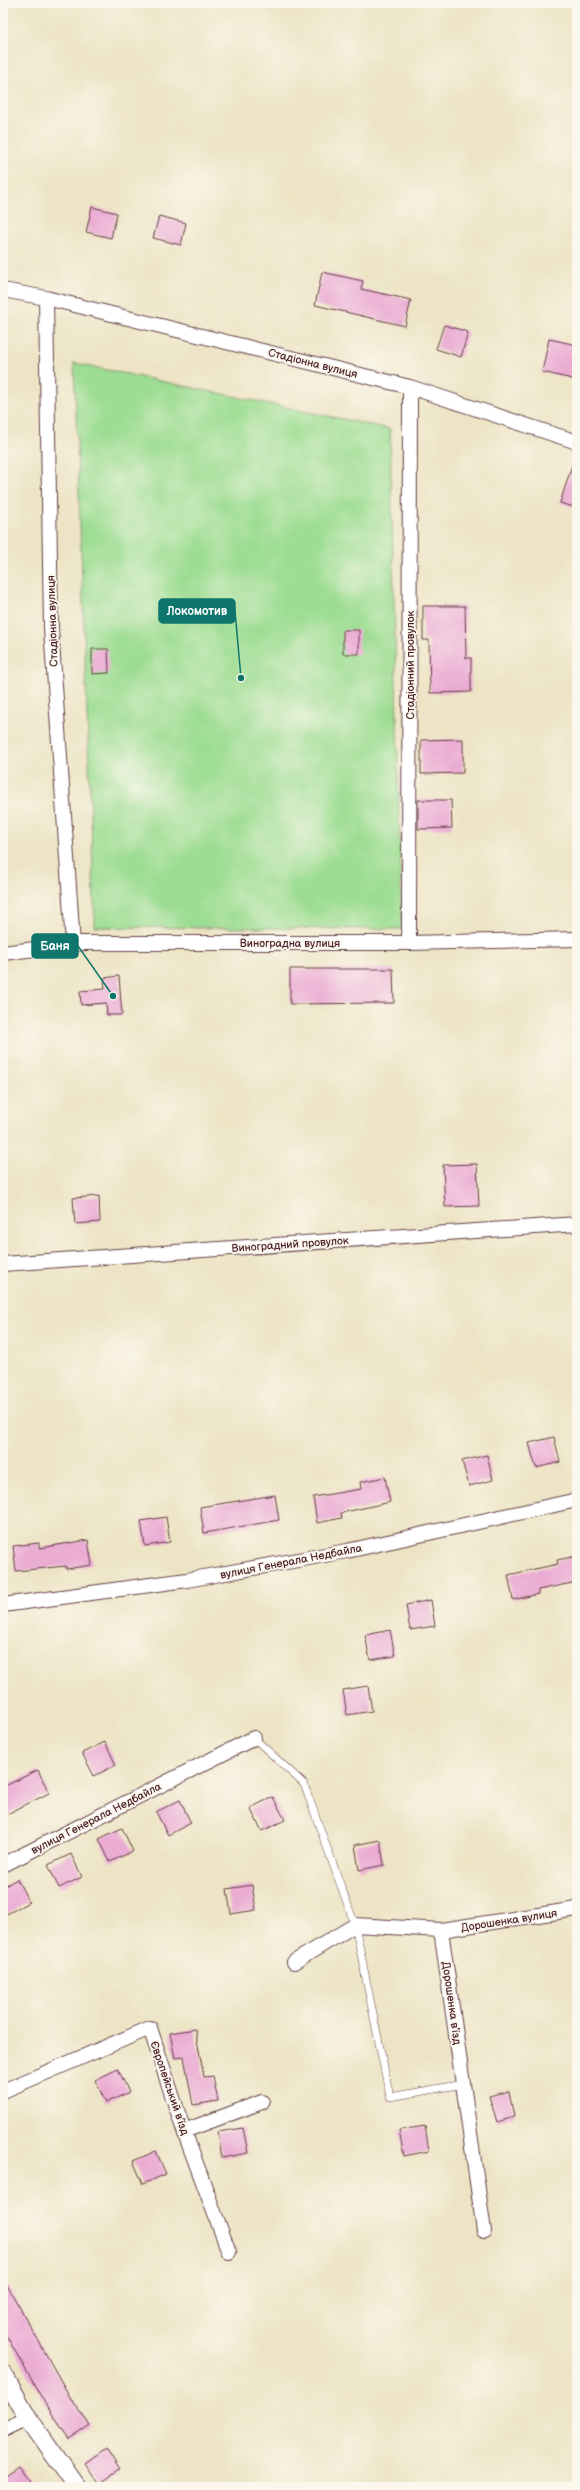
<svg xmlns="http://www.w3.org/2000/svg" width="580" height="2490" font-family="'Balsamiq Sans',sans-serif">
<rect width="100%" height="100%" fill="#fbf7ec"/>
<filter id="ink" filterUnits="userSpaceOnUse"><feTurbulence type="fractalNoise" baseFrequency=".025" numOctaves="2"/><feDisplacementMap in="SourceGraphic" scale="8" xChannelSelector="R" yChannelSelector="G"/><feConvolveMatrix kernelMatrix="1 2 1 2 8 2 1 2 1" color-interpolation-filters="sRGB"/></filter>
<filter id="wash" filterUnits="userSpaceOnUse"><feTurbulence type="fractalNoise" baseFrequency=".012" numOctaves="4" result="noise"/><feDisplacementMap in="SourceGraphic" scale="16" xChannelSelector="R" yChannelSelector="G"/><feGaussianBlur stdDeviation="0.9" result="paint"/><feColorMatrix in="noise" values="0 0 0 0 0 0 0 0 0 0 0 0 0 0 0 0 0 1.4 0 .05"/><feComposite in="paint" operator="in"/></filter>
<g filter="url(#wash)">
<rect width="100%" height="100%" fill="#ede4c5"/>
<path fill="#9ddd93" stroke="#747e5f" d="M74 363 390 429 402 929 95 927Z"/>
<g id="blocks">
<path fill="#ebacd4" d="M92 207 117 213 111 238 86 232Z
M159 216 186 223 181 245 153 238Z
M322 272 363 281 361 289 411 300 405 326 315 305Z
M444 325 468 332 461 357 436 349Z
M549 339 577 345V380L542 372Z
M574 459H577V508L560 503Z
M423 606H465L466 658H471V692L430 693 429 640H423Z
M343 630H359V654H343Z
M92 649H108L109 673 92 674Z
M463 739V773L421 774V740Z
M418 800H451L452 828 418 829Z
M290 969H393L394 1003 290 1004Z
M119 976 122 1015H107L106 1003 81 1005 80 991 105 989 104 978Z
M477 1164 479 1206 445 1207 443 1165Z
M99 1196 100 1222 75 1224 73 1198Z
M554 1437 560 1462 536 1468 529 1443Z
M487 1455 493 1480 469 1486 462 1461Z
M385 1477 390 1502 341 1513 342 1518 317 1523 313 1497 361 1489 360 1482Z
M275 1495 279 1520 204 1533 200 1507Z
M166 1517 170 1542 145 1546 141 1521Z
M88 1540 92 1565 66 1569V1566L16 1571 13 1546 39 1543V1548Z
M577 1556V1582L538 1590V1594L513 1600 508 1575 558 1564 557 1560Z
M431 1600 435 1626 410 1630 406 1605Z
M390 1630 395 1656 370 1660 365 1635Z
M368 1686 372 1711 347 1715 343 1690Z
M105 1742 116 1765 94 1776 82 1753Z
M38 1770 49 1793 3 1816V1787Z
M273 1797 285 1820 262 1831 250 1808Z
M180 1800 191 1823 168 1835 156 1812Z
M122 1828 133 1851 110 1862 99 1839Z
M380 1840 384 1865 359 1870 355 1845Z
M71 1854 82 1877 59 1888 48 1865Z
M17 1879 29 1902 3 1916V1887Z
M252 1885 256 1910 231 1914 227 1889Z
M195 2029 204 2077 213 2076 218 2101 193 2105 184 2057 175 2058 170 2033Z
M118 2069 129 2092 106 2103 95 2080Z
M509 2091 514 2117 497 2122 489 2096Z
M425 2126 429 2151 404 2156 399 2130Z
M243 2128 248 2153 222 2158 218 2132Z
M156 2151 166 2174 143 2184 133 2161Z
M3 2278 74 2404 90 2425 69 2439 46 2405 3 2330Z
M106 2448 120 2470 99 2484 85 2463Z
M21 2467 35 2487H3V2479Z"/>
</g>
</g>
<g filter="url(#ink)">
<use href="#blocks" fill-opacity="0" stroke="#623d42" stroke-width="1"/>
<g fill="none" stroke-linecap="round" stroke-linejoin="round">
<g stroke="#623d42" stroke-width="8">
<path id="service" d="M254 1738 304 1784 355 1925 390 2097 463 2084"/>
</g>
<g stroke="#623d42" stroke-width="16">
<path id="minor" d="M3 290 46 298 410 387 577 442
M46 298 51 628 73 944
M409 943 410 387
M3 953 82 943H409L577 939
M3 1264 577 1224
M3 1605 187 1580 347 1551 577 1500
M3 1865 254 1738
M441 1930 577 1909
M294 1962 355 1925 441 1930 484 2231
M3 2091 150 2028 184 2131 229 2252
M184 2131 262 2102
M3 2430 28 2418"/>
</g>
<g stroke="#623d42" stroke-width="20">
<path id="tertiary" d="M3 2374 28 2418 77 2487"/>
</g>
<use href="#service" stroke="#fff" stroke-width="7"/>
<use href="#minor" stroke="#fff" stroke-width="14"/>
<use href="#tertiary" stroke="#fff" stroke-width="18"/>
</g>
</g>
<g text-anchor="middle" stroke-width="3.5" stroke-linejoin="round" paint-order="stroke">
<g font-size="11" fill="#4a1f2b" stroke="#fbf7ec">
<text transform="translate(313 363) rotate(14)" y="4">Стадіонна вулиця</text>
<text transform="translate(52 621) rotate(-92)" y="4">Стадіонна вулиця</text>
<text transform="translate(410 665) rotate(-90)" y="4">Стадіонний провулок</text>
<text x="290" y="947">Виноградна вулиця</text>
<text transform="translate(290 1244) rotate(-4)" y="4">Виноградний провулок</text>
<text transform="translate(291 1561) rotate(-11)" y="4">вулиця Генерала Недбайла</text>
<text transform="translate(96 1818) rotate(-27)" y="4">вулиця Генерала Недбайла</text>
<text transform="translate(509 1920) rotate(-9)" y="4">Дорошенка вулиця</text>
<text transform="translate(452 2003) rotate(82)" y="4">Дорошенка в’їзд</text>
<text transform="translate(170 2088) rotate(71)" y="4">Європейський в’їзд</text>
</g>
</g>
<path fill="none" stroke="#0f766e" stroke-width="1.5" d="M241 678L235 611M113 996L78 946"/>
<g fill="#0f766e" stroke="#fbf7ec" stroke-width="1.5">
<circle cx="241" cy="678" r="4"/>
<circle cx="113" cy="996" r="4"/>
</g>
<g fill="#0f766e" stroke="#0f766e" stroke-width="1.5">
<rect x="159" y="599" width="76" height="24" rx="4"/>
<rect x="32" y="934" width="46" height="24" rx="4"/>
</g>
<g font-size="12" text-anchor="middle" font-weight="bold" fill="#fff">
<text x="197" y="615">Локомотив</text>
<text x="55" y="950">Баня</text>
</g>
<rect width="580" height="2490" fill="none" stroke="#fbf7ec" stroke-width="16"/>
</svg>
